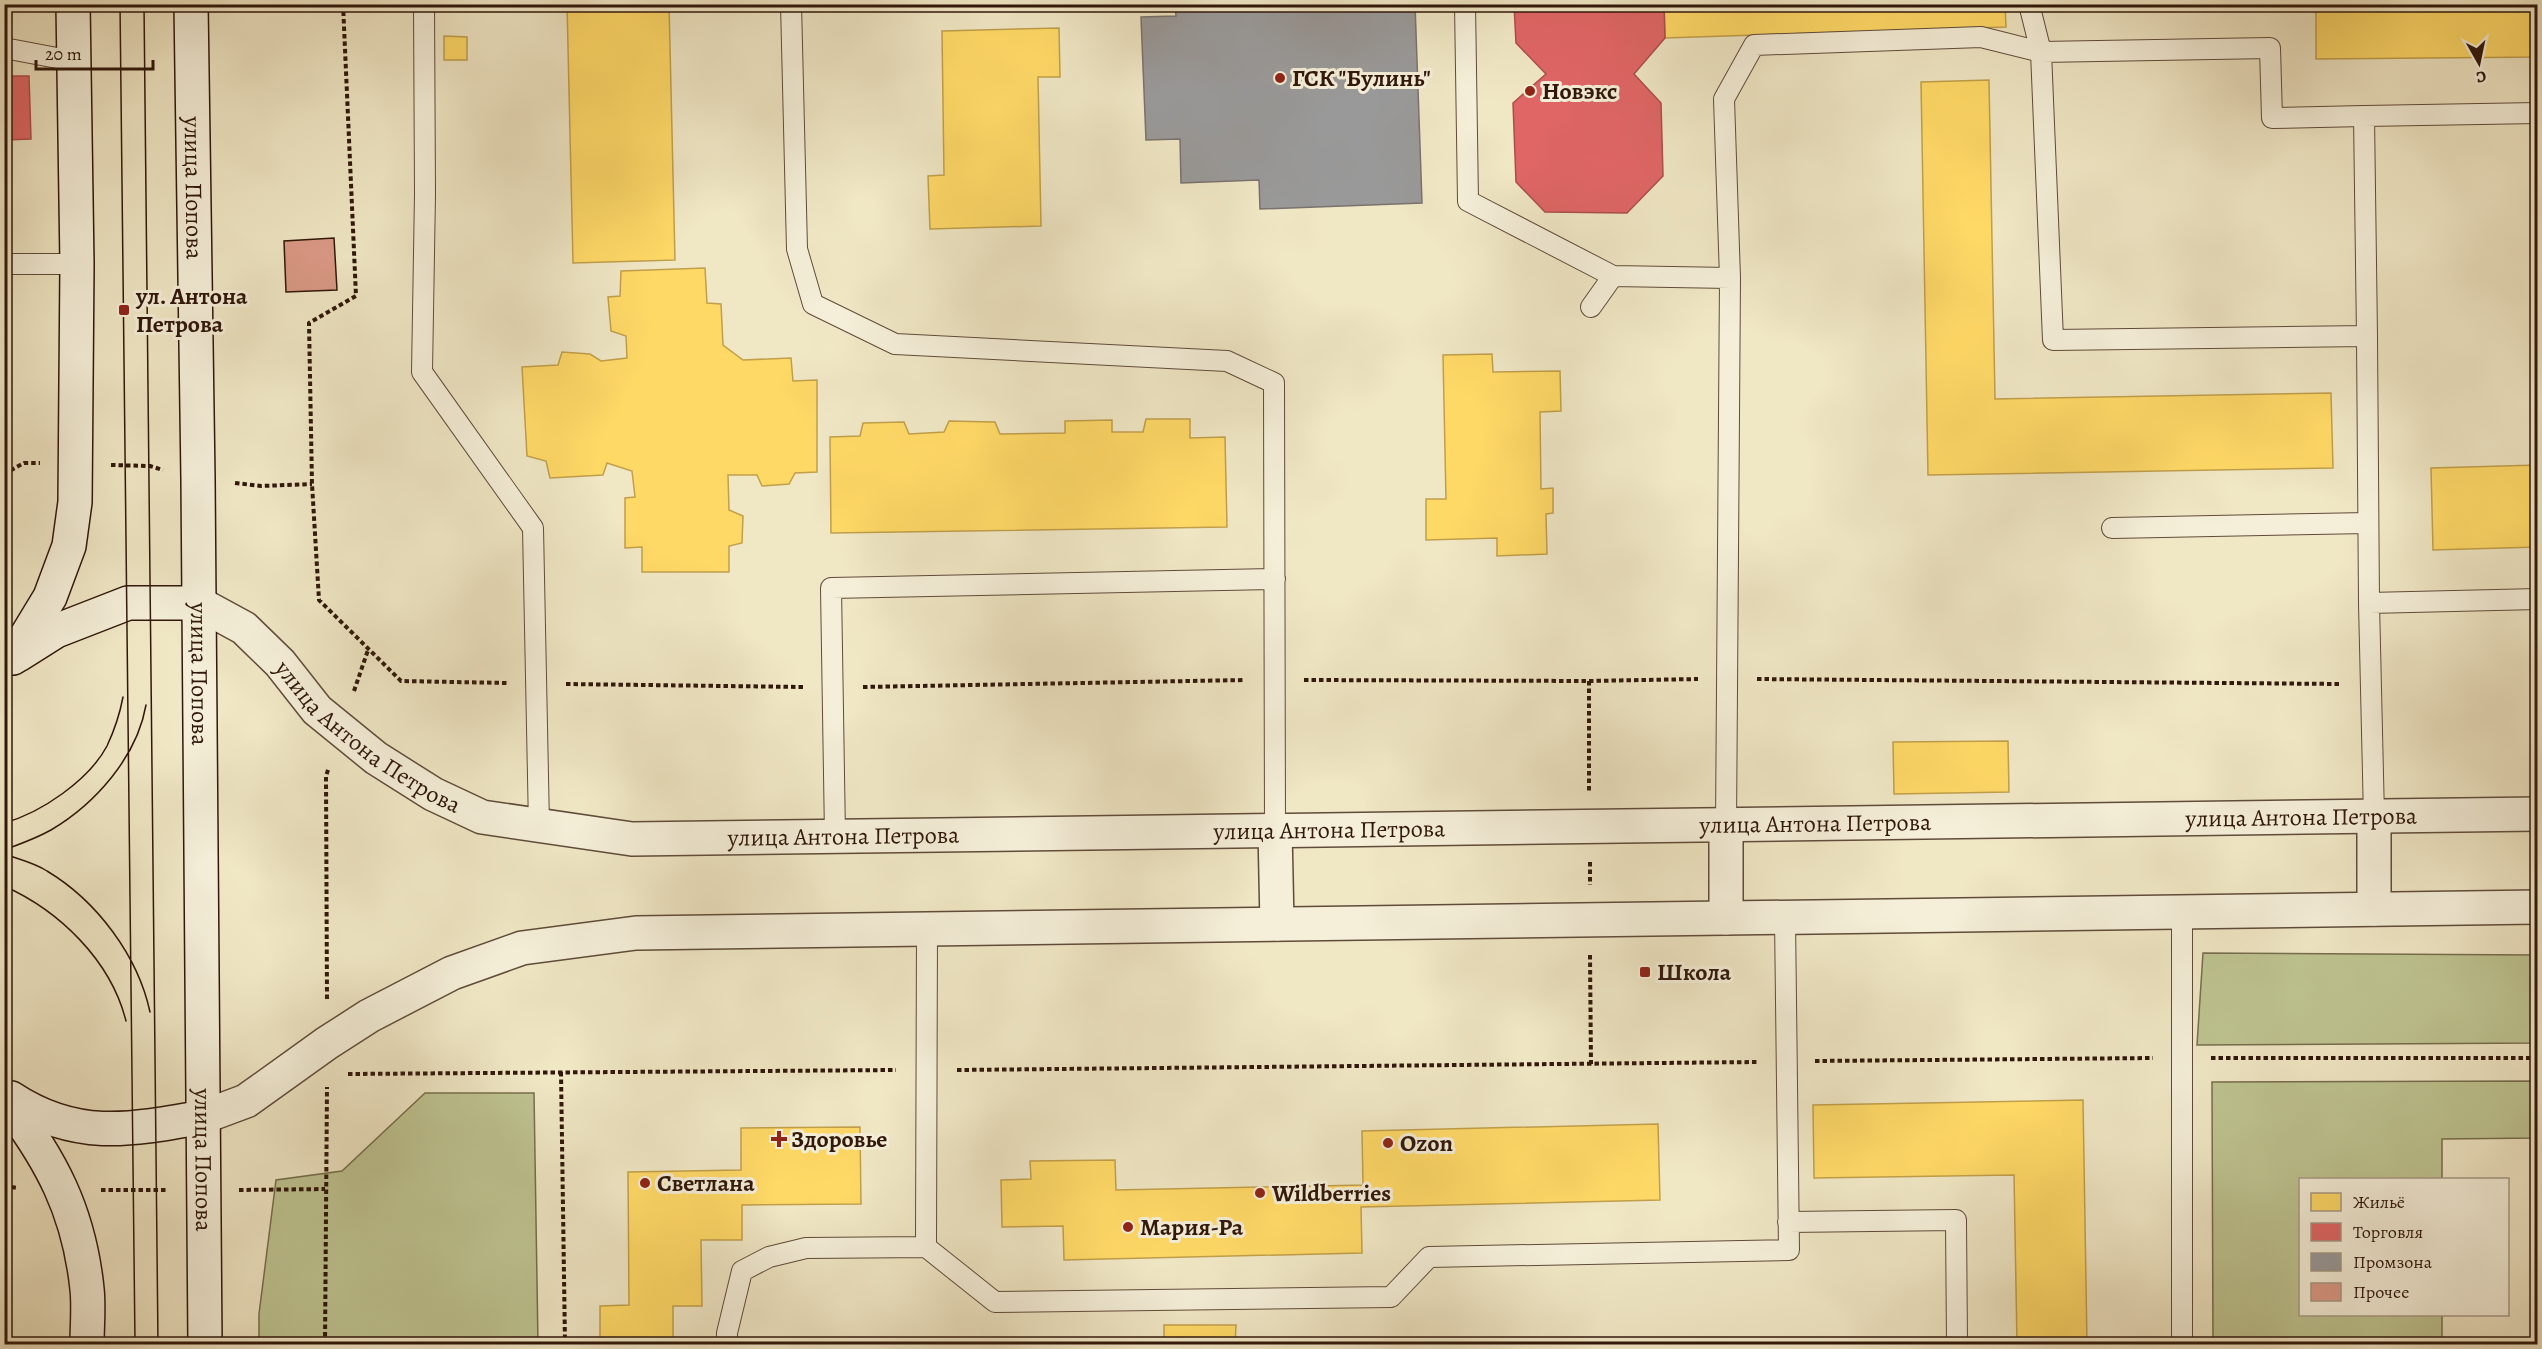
<svg xmlns="http://www.w3.org/2000/svg" width="2542" height="1349" font-family="Alegreya,serif">
<rect width="100%" height="100%" fill="#f0e7c5"/>
<filter id="stains"><feTurbulence type="fractalNoise" baseFrequency=".00333" numOctaves="4"/><feColorMatrix values="0 0 0 0 .2 0 0 0 0 .09 0 0 0 0 .02 0 0 0 .5 -.17"/></filter>
<radialGradient id="worn" r=".72"><stop offset=".6" stop-color="#630" stop-opacity="0"/><stop offset="1" stop-color="#630" stop-opacity=".3"/></radialGradient>
<path fill="#bec491" stroke="#776e4e" stroke-width="1.5" d="M2203 953 2537 955V1043L2197 1045Z
M2537 1081V1138L2442 1139V1179L2300 1180V1314L2442 1315V1344H2213L2212 1082Z
M425 1093H534L538 1344H259V1314L276 1180 342 1171Z"/>
<path fill="#ffd966" stroke="#c19f4b" stroke-width="1.5" d="M567 4H669L675 260 573 263Z
M1664 4H2005L2006 27 1665 38Z
M2316 4H2538V57L2316 59Z
M1059 28 1060 77H1038L1041 226 930 229 928 176 944 175 942 31Z
M444 36 467 37V60H444Z
M1989 80 1995 399 2331 393 2333 468 1928 475 1921 82Z
M705 268 707 303 721 304 723 345 743 360 791 358 793 381 817 380V472L795 473 789 484 762 486 757 475H728L729 510 743 516 742 543 729 546V572H642V547L625 548V498L635 497 632 471 607 463 603 475 550 478 546 461 527 456 522 367 558 365 562 352 590 354 601 361 627 358 626 336 611 331 608 297 620 296 621 271Z
M1492 354 1493 372 1560 371 1561 411 1540 412 1541 489 1553 488V513L1546 514 1547 554 1497 556V538L1426 540V499H1446L1443 355Z
M1146 419H1190V438L1225 437 1227 527 831 533 830 437 860 436 863 423 904 422 909 434 944 432 949 421 995 422 1000 434 1065 433V421L1112 420V432H1143Z
M2538 465V547L2433 550 2431 468Z
M2008 741 2009 792 1894 794 1893 742Z
M2083 1100 2087 1344H2017L2014 1175 1814 1178 1813 1105Z
M1658 1124 1660 1200 1361 1207 1362 1253 1064 1260 1063 1226 1002 1227 1001 1180 1031 1179 1030 1161 1115 1160 1116 1190 1363 1185 1362 1131Z
M860 1127 861 1204 742 1205V1240H701L702 1306H673V1344H600V1306L629 1305 628 1172 741 1170V1128Z
M1164 1325H1236L1235 1344H1164Z"/>
<path fill="#e06666" stroke="#ab4e4b" stroke-width="1.5" d="M1514 4H1664L1665 38 1634 74 1661 103 1663 176 1627 213 1545 212 1516 182 1513 103 1546 74 1516 43Z
M4 76H29L31 139 4 140Z"/>
<path fill="#999" stroke="#7a726e" stroke-width="1.5" d="M1175 4H1415L1422 203 1260 209 1259 180 1181 183 1180 139 1146 140 1141 17 1176 16Z
M1061 1343V1344H1017Z"/>
<path fill="#db9a87" stroke="#30170b" stroke-width="1.5" d="M334 238 337 290 286 292 284 241Z"/>
<g fill="none" stroke-linecap="round" stroke-linejoin="round">
<g stroke="#604b3a" stroke-width="22">
<path id="service" d="M424 4 425 194 422 372 533 528 539 826
M791 4 797 249 813 304 895 344 1227 361 1274 383 1275 830
M1465 4 1468 201 1613 276 1730 278
M2029 4 2041 52 2053 340 2367 336 2369 603
M4 48 73 61
M2364 116 2538 113
M4 264H77
M1591 307 1613 276
M2112 528 2368 523
M2374 817 2369 603 2538 599
M1726 826 1730 278 1724 99 1754 45 1981 37 2041 52 2270 48 2272 118 2364 116 2367 336
M835 836 831 588 1275 579
M2182 912V1344
M927 929 926 1247 995 1302 1391 1297 1429 1257 1789 1250 1785 918
M1788 1222 1956 1220 1957 1344
M727 1344V1333L742 1271 769 1257 806 1248 926 1247"/>
</g>
<g stroke="#604b3a" stroke-width="36">
<g id="tertiary">
<path id="s1" d="M198 603 244 628 280 663 317 710 376 758 433 794 482 817 632 839 2538 814"/>
<path d="M2374 817V909"/>
<path d="M1275 830 1277 924"/>
<path d="M1726 918V826"/>
<path d="M203 1117 246 1101 327 1043 369 1016 452 973 522 948 636 933 2538 907"/>
</g>
</g>
<g stroke="#30170b" stroke-width="36">
<g id="secondary">
<path id="s2" d="M191 4 198 479 205 1344"/>
<path d="M18 655 56 631 128 603H198"/>
<path d="M13 658 50 597 69 546 75 502 77 264 73 4"/>
<path d="M4 1098C51 1159 79 1211 87 1289 89 1307 87 1326 87 1344"/>
<path d="M11 1098C76 1141 131 1130 203 1117"/>
</g>
</g>
<path stroke="#30170b" stroke-width="4" stroke-dasharray="4.5 3" stroke-linecap="butt" d="M343 4 356 296 309 323 312 484 319 600 401 681 507 683
M111 465 150 466 163 470
M4 474 24 463H40
M235 483 261 486 312 484
M1757 679 2340 684
M1304 680 1589 681 1698 679
M1589 681V792
M566 684 804 687
M863 687 1245 680
M354 691 368 650
M1590 862V885
M1590 955 1591 1064
M327 999 326 776 329 767
M2211 1058H2538
M1815 1061 2153 1058
M957 1070 1757 1062
M561 1072 565 1344
M348 1074 896 1070
M4 1186 18 1188
M101 1190H168
M239 1190 325 1189
M325 1344 327 1087"/>
<use href="#service" stroke="#f5efd9" stroke-width="20"/>
<use href="#tertiary" stroke="#f5efd9" stroke-width="33"/>
<use href="#secondary" stroke="#f5efd9" stroke-width="33"/>
<path stroke="#30170b" stroke-width="1.5" d="M120 4 135 1344
M144 4 158 1344
M4 823C41 813 89 780 107 746 114 731 120 713 123 697
M4 850C20 844 37 838 51 830 95 804 137 757 146 705
M4 854C18 859 35 863 47 871 97 901 138 956 150 1012
M4 886C60 911 111 961 126 1021"/>
</g>
<g fill="#8f2418" stroke="#f5efd9" stroke-width="2">
<circle cx="1280" cy="78" r="6"/>
<circle cx="1530" cy="91" r="6"/>
<rect x="118" y="304" width="12" height="12" rx="3"/>
<rect x="1639" y="966" width="12" height="12" rx="3"/>
<path d="M776 1130h6v6h6v6h-6v6h-6v-6h-6v-6h6z"/>
<circle cx="1388" cy="1143" r="6"/>
<circle cx="645" cy="1183" r="6"/>
<circle cx="1260" cy="1193" r="6"/>
<circle cx="1128" cy="1227" r="6"/>
</g>
<g text-anchor="middle" stroke-width="6" stroke-linejoin="round" paint-order="stroke">
<g font-size="24" font-weight="bold" fill="#30170b" stroke="#f5efd9" text-anchor="start">
<text x="1292" y="86">ГСК "Булинь"</text>
<text x="1542" y="99">Новэкс</text>
<text x="136" y="304">ул. Антона<tspan x="136" dy="28">Петрова</tspan></text>
<text x="1657" y="980">Школа</text>
<text x="791" y="1147">Здоровье</text>
<text x="1400" y="1151">Ozon</text>
<text x="657" y="1191">Светлана</text>
<text x="1272" y="1201">Wildberries</text>
<text x="1140" y="1235">Мария-Ра</text>
</g>
<g font-size="24" fill="#30170b" stroke="#f5efd9">
<text dy="8" stroke="none"><textPath href="#s2" startOffset="184">улица Попова</textPath></text>
<text dy="8" stroke="none"><textPath href="#s2" startOffset="670">улица Попова</textPath></text>
<text dy="8" stroke="none"><textPath href="#s1" startOffset="219">улица Антона Петрова</textPath></text>
<text dy="8" stroke="none"><textPath href="#s1" startOffset="2181">улица Антона Петрова</textPath></text>
<text dy="8" stroke="none"><textPath href="#s1" startOffset="1695">улица Антона Петрова</textPath></text>
<text dy="8" stroke="none"><textPath href="#s1" startOffset="1209">улица Антона Петрова</textPath></text>
<text dy="8" stroke="none"><textPath href="#s1" startOffset="723">улица Антона Петрова</textPath></text>
<text dy="8" stroke="none"><textPath href="#s2" startOffset="1156">улица Попова</textPath></text>
</g>
</g>
<rect width="2542" height="1349" fill="none" stroke="#f0e7c5" stroke-width="24"/>
<rect x="6" y="6" width="2530" height="1337" fill="none" stroke="#30170b" stroke-width="3"/>
<rect x="12" y="12" width="2518" height="1325" fill="none" stroke="#30170b" stroke-width="1.5"/>
<rect x="2299" y="1178" width="210" height="138" fill="#f5efd9" stroke="#a69987" stroke-width="1.5"/>
<rect x="2311" y="1193" width="30" height="18" fill="#ffd966" stroke="#a69987" stroke-width="1.5"/>
<text x="2353" y="1208" font-size="18" fill="#30170b">Жильё</text>
<rect x="2311" y="1223" width="30" height="18" fill="#e06666" stroke="#a69987" stroke-width="1.5"/>
<text x="2353" y="1238" font-size="18" fill="#30170b">Торговля</text>
<rect x="2311" y="1253" width="30" height="18" fill="#999999" stroke="#a69987" stroke-width="1.5"/>
<text x="2353" y="1268" font-size="18" fill="#30170b">Промзона</text>
<rect x="2311" y="1283" width="30" height="18" fill="#db9a87" stroke="#a69987" stroke-width="1.5"/>
<text x="2353" y="1298" font-size="18" fill="#30170b">Прочее</text>
<g transform="translate(2479 63) rotate(171)" stroke="#f5efd9" stroke-width="4.5" paint-order="stroke">
<path d="M0-4.5L10 22L0 15L-10 22Z" fill="#30170b"/>
<text y="-9" font-size="16" font-weight="bold" text-anchor="middle" fill="#30170b">С</text>
</g>
<path d="M36 60v9h117v-9" fill="none" stroke="#30170b" stroke-width="3"/>
<text x="45" y="60" font-size="18" fill="#30170b" stroke="#f5efd9" stroke-width="4.5" paint-order="stroke">20 m</text>
<rect width="100%" height="100%" filter="url(#stains)"/>
<rect width="100%" height="100%" fill="url(#worn)"/>
</svg>
